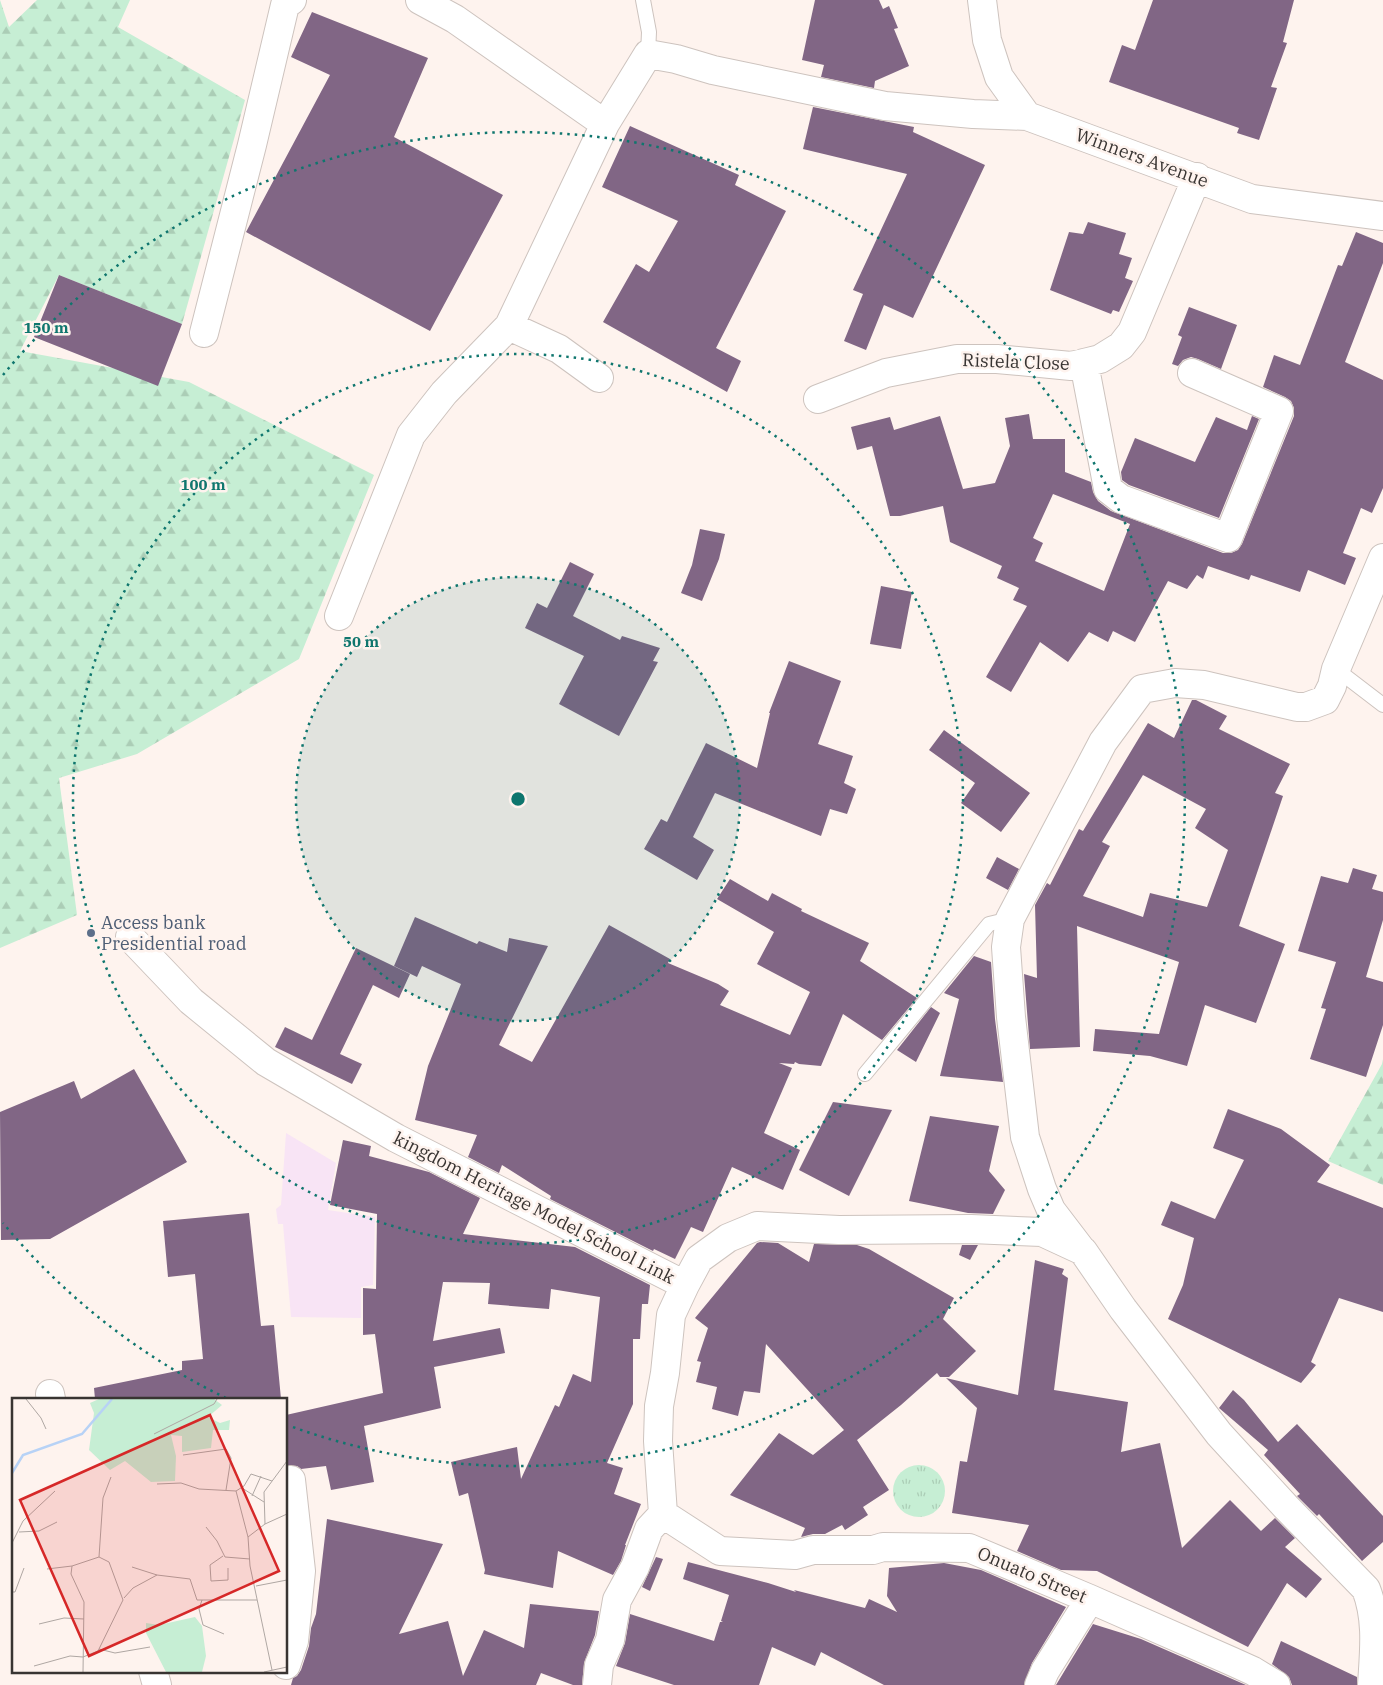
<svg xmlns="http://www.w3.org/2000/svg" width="1383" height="1685" font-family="'IBM Plex Serif',serif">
<defs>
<pattern id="forest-firs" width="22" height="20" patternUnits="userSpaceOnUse" patternTransform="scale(1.25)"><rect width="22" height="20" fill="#c6eed4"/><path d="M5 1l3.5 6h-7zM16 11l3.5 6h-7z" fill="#abcdb6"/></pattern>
<pattern id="park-tufts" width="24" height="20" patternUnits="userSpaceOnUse" patternTransform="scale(1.25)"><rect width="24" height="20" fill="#c6eed4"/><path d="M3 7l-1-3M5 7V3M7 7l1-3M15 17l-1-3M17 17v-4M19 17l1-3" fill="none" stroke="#abcdb6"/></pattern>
</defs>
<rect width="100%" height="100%" fill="#fef3ee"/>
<path fill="#f8e4f5" d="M286 1133 336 1163 328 1210 375 1217 373 1285 361 1287V1318L291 1317 283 1224H278L276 1209 281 1205Z"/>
<path fill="url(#forest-firs)" d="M0 0 9 27 37 0H130L118 27 245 100 182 324 59 275 20 351 189 382 374 475 299 659 137 754 59 778 77 915 0 948Z
M1383 1059V1185L1328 1161 1382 1064Z"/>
<path fill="url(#park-tufts)" d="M893 1491a26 26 0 1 1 52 0a26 26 0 1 1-52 0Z"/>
<path fill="#816685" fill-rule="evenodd" d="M815 0H879L883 9 889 6 898 28 894 29 909 66 875 81 874 88 821 77 824 65 802 60Z
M1153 0H1294L1283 42 1287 43 1271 87 1277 88 1259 140 1237 133 1239 128 1109 82 1122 45 1135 50Z
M312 12 428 58 394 137 503 195 430 331 246 232 330 75 291 57Z
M813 107 914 127 913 132 985 165 913 318 884 305 866 350 844 341 863 294 853 290 907 174 803 149Z
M630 126 739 175 735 185 786 211 716 348 741 361 727 392 603 322 636 264 649 272 678 221 602 187Z
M1088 222 1126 233 1119 254 1132 258 1125 278 1133 281 1119 312 1113 310 1111 314 1050 290 1069 232 1083 234Z
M1356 232 1383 243V263L1345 362 1383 380V488L1372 513 1361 508 1343 553 1356 558 1345 585 1308 570 1300 592 1251 575 1249 580 1208 566 1203 579 1197 575 1187 589 1168 581 1135 642 1113 631 1108 642 1089 632 1068 662 1040 642 1011 692 986 677 1027 606 1013 600 1019 588 997 578 1002 566 950 542 943 506 900 516H890L872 446 857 450 851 427 890 417 894 430 940 416 963 489 995 483 1010 446 1005 418 1029 414 1033 439H1065V472L1091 482 1093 492 1098 501 1111 511 1223 553H1231L1238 550 1242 544 1294 416V408L1291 401 1285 397 1263 387 1274 355 1300 365 1338 265 1342 266ZM1053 494 1130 524 1104 591 1035 561 1043 543 1033 538Z
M59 275 182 324 158 386 34 337Z
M1189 307 1237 325 1221 369 1198 359 1191 357 1183 360 1178 366 1172 364 1182 337 1178 335Z
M1252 416 1259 419 1219 518 1129 485 1122 480 1121 472 1135 438 1195 462 1216 417 1247 430Z
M700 529 725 534 719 559 702 601 681 593 692 565Z
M570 562 594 574 573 616 620 640 622 636 660 648 653 661 658 662 619 736 559 704 584 656 525 628 537 603 547 608Z
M881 586 912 592 901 649 870 644Z
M789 661 841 681 818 744 853 756 844 783 856 789 847 814 830 809 821 836 715 793 693 837 714 850 697 880 644 849 661 819 667 822 706 743 757 768 770 713H769Z
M1192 700H1196L1227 716 1219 729 1290 764 1275 793 1283 796 1239 926 1285 944 1256 1023 1205 1005 1187 1066 1150 1056 1093 1051 1095 1029 1159 1034 1179 962 1077 926 1080 1047 1030 1049 1024 974 1037 978 1035 905 1047 883 1050 885 1079 829 1083 831 1148 723 1174 738ZM1143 775 1206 809 1195 828 1228 850 1207 907 1150 893 1143 917 1083 896 1110 846 1102 842Z
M944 730 1030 793 1001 832 961 803 975 783 929 750Z
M997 857 1019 869 1008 890 986 878Z
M1353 868 1377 875 1372 889 1383 892V920L1366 977 1383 982V1025L1366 1077 1310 1059 1326 1009 1321 1008 1336 962 1298 951 1321 876 1348 883Z
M730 879 768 901 772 893 802 909 801 911 869 943 860 961 917 998 882 1040 843 1014 821 1066 799 1064 795 1062 794 1064 779 1063 792 1068 764 1133 800 1150 783 1190 732 1167 703 1232 691 1227 675 1259 654 1249 653 1251 647 1248 550 1199 551 1196 502 1165 499 1173 468 1157 477 1135 415 1120 428 1066 461 984 422 966 417 977 394 966 415 917 477 944 479 941 507 952 509 938 548 946 499 1045 532 1062 609 925 670 959 668 963 718 984 729 991 720 1005 790 1035 810 992 757 964 774 932 717 899Z
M356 948 410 974 399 998 373 985 340 1054 362 1064 352 1084 275 1047 285 1027 312 1040Z
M974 956 991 962 995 1019 1003 1082 940 1076 959 999 944 993Z
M931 1007 940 1013 916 1062 897 1050Z
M134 1069 187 1162 50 1239 1 1240 0 1112 74 1081 81 1099Z
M833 1102 892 1110 849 1196 799 1170Z
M1228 1109 1281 1129 1330 1165 1317 1182 1383 1208V1312L1339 1298 1311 1362 1316 1365 1301 1383 1168 1319 1183 1285 1194 1238 1161 1225 1171 1201 1215 1219 1244 1160 1213 1148Z
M930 1116 999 1126 989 1171 1005 1190 993 1214 968 1213 909 1201Z
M343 1140 371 1146 369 1156 429 1172 480 1198 463 1234 575 1247 650 1285 648 1304H642L640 1339H633V1404L607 1463 623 1468 614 1494 641 1504 625 1545H626L621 1561 613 1575 558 1551 553 1588 484 1574 485 1570 468 1493 459 1496 451 1462 517 1447 521 1479 555 1405 559 1407 573 1374 591 1382 600 1297 551 1289 549 1309 488 1304 490 1283 443 1282 433 1341 500 1328 505 1353 434 1367 441 1408 364 1426 374 1482 331 1490 326 1466 301 1469 297 1466H286V1415L383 1393 375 1334 363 1335V1288L376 1289 377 1214 330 1205Z
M249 1213 261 1326 274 1325 281 1399H95L94 1388 182 1370V1361L203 1359 195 1274 168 1277 163 1221Z
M760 1242 778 1243 809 1262 814 1244 857 1245 869 1249 954 1298 943 1319 976 1351 949 1377H940L937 1373 901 1405 857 1440 889 1490 863 1507 868 1515 845 1530 842 1525 825 1534H813L801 1537 805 1528 730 1495 779 1433 813 1455 844 1430 766 1344 760 1393 744 1391 738 1416 712 1409 717 1387 696 1382 701 1362 697 1361 708 1328 695 1318 757 1243Z
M962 1245H978L970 1260 959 1255Z
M1035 1260 1064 1269 1062 1274 1068 1278 1054 1390 1128 1402 1121 1452 1160 1443 1182 1548 1230 1500 1261 1531 1275 1518 1295 1538 1285 1547 1322 1579 1306 1598 1287 1583 1248 1647 1097 1571 1061 1570 1017 1551 1029 1525 952 1513 960 1461 967 1462 977 1408 946 1378 1018 1395Z
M1233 1390 1244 1400 1278 1442 1297 1424 1383 1516V1542L1362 1561 1319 1514 1317 1516 1297 1496 1300 1494 1264 1455 1268 1450 1219 1408Z
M327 1519 443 1544 399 1634 448 1621 463 1676 484 1630 524 1648 530 1604 599 1611 595 1635 584 1663 582 1685H573L541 1673 536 1685H291L293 1678 297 1676 301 1670 309 1646 311 1628 316 1614Z
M656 1557 663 1559 650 1591 642 1587Z
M688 1562 768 1583 796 1592 794 1590 865 1608 869 1599 897 1612 887 1596 889 1568 944 1563 981 1570 1066 1607 1032 1663 1024 1685H884L821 1652 815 1666 772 1647 759 1685H674L616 1666 625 1643 630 1614 714 1641 720 1622H723L721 1621 729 1595 683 1579Z
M1093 1624 1141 1639 1246 1685H1056Z
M1281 1641 1357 1677V1685H1292L1289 1677 1272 1664Z"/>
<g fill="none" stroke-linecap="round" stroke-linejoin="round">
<g stroke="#cdc3be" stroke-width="16">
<path id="service" d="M643 0 649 32 648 54
M1336 669 1383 705
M865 1074 989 924 1010 919"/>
</g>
<g stroke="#cdc3be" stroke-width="30">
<path id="minor" d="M420 0 455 19 605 124
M982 0 987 40 999 77 1027 116 1252 199 1383 216
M509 326 559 349 599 378
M204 333 252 145 285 5 292 0
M1084 363 1108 489 1121 499 1228 538 1279 411 1192 373
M818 399 886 373 957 359H997L1071 366 1084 363 1100 359 1121 346 1132 332 1197 177
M339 616 411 435 444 393 509 326 605 124 648 54 676 59 713 70 885 106 973 114 1027 116
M130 937 191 1001 266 1062 396 1138 685 1285 699 1259 728 1238 757 1226 839 1230 971 1229 1042 1232 1083 1251 1123 1309 1219 1434 1286 1507 1366 1589C1378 1620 1374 1652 1372 1685
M1080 1248 1051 1210 1042 1189 1025 1137 1011 1017 1006 947 1010 919 1103 742 1142 689 1175 683 1204 685 1297 707H1306L1325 700 1332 686 1336 669 1383 558
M50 1394 51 1399
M663 1514 720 1551 795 1555 813 1550H873L883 1547 969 1548 1090 1599 1231 1661 1253 1671 1276 1685
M286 1665 294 1641 301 1571 291 1480
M153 1671 157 1685
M597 1685 599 1665 610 1640 617 1600 635 1567 649 1529 663 1514 658 1441 659 1406 665 1373 671 1315 685 1285
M1039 1685 1045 1671 1090 1599"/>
</g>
<use href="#service" stroke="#fff" stroke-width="14"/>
<use href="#minor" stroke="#fff" stroke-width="28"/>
</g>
<circle cx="518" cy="799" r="222" fill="#0f766e" fill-opacity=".12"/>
<g fill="none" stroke="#0f766e" stroke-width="2.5" stroke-dasharray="2.5 5">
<circle cx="518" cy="799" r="222"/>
<circle cx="518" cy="799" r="445"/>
<path d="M226 1398A667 667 0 0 1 3 1223M3 375A667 667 0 1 1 290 1426"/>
</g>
<circle fill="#5c6f8a" stroke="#fef3ee" stroke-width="2" cx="91" cy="933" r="5"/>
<g text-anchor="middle" stroke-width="5" stroke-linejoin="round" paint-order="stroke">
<g font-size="18" fill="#383432" stroke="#fef3ee">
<text transform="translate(1142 158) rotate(20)" y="6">Winners Avenue</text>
<text transform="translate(1016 362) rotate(2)" y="6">Ristela Close</text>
<text transform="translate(534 1208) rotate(27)" y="6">kingdom Heritage Model School Link</text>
<text transform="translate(1032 1575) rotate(23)" y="6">Onuato Street</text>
</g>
<g font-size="18" fill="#4e5e75" stroke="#fef3ee" text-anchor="start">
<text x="101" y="929">Access bank<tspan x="101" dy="21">Presidential road</tspan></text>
</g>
</g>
<g transform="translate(12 1398)">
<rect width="275" height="275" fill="#fef3ee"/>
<path d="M87 1H202L210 7 196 19 208 25 218 22 217 32H201L199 50 170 54V38L159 37 164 58 163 83 139 84 113 63 98 72 77 52 82 15 78 5ZM183 219 190 228 194 258 190 274H154L134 235V225L147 227Z" fill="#c6eed4"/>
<path fill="none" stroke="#b7d2f6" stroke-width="2.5" d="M0 75 11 57 70 36 100 1"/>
<path fill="none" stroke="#afa7a3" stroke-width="1" d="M14 1 29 20 34 31M142 36 202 6 205 1M171 57 214 51 219 60 214 92M145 86 169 85 187 91 224 93 236 139M230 90 252 104M224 93 232 88 239 76 260 83M240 98 249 78M253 126 275 116M194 129 205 143 213 159 238 161M7 134 27 133 45 124M0 145 11 123 43 93M211 158 198 167 199 183 216 182V170M60 168 59 176 72 204 71 274M120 169 145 177M35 171 60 168 87 159M244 188 275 182M0 194H3L12 170M112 200 121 190 145 177 178 181 185 202H245M190 202 187 211 191 227 212 236M27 226 52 220 72 221M87 251 103 255 138 249M22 268 58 258 71 259 86 253 111 202 97 164 87 159 91 100 99 79M260 272 238 168 236 139 253 126 252 94 275 63M252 274 275 269"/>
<path fill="#d62828" fill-opacity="0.15" stroke="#d62828" stroke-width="2.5" d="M198 17 267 173 77 258 8 102Z"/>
<rect width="275" height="275" fill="none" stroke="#383432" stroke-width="2.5"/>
</g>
<circle cx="518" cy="799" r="8" fill="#0f766e" stroke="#fef3ee" stroke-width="2.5"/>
<g font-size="15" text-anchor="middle" font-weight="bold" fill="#0f766e" stroke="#fef3ee" stroke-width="5" stroke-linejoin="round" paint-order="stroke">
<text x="46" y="333">150 m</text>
<text x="203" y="490">100 m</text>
<text x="361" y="647">50 m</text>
</g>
</svg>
